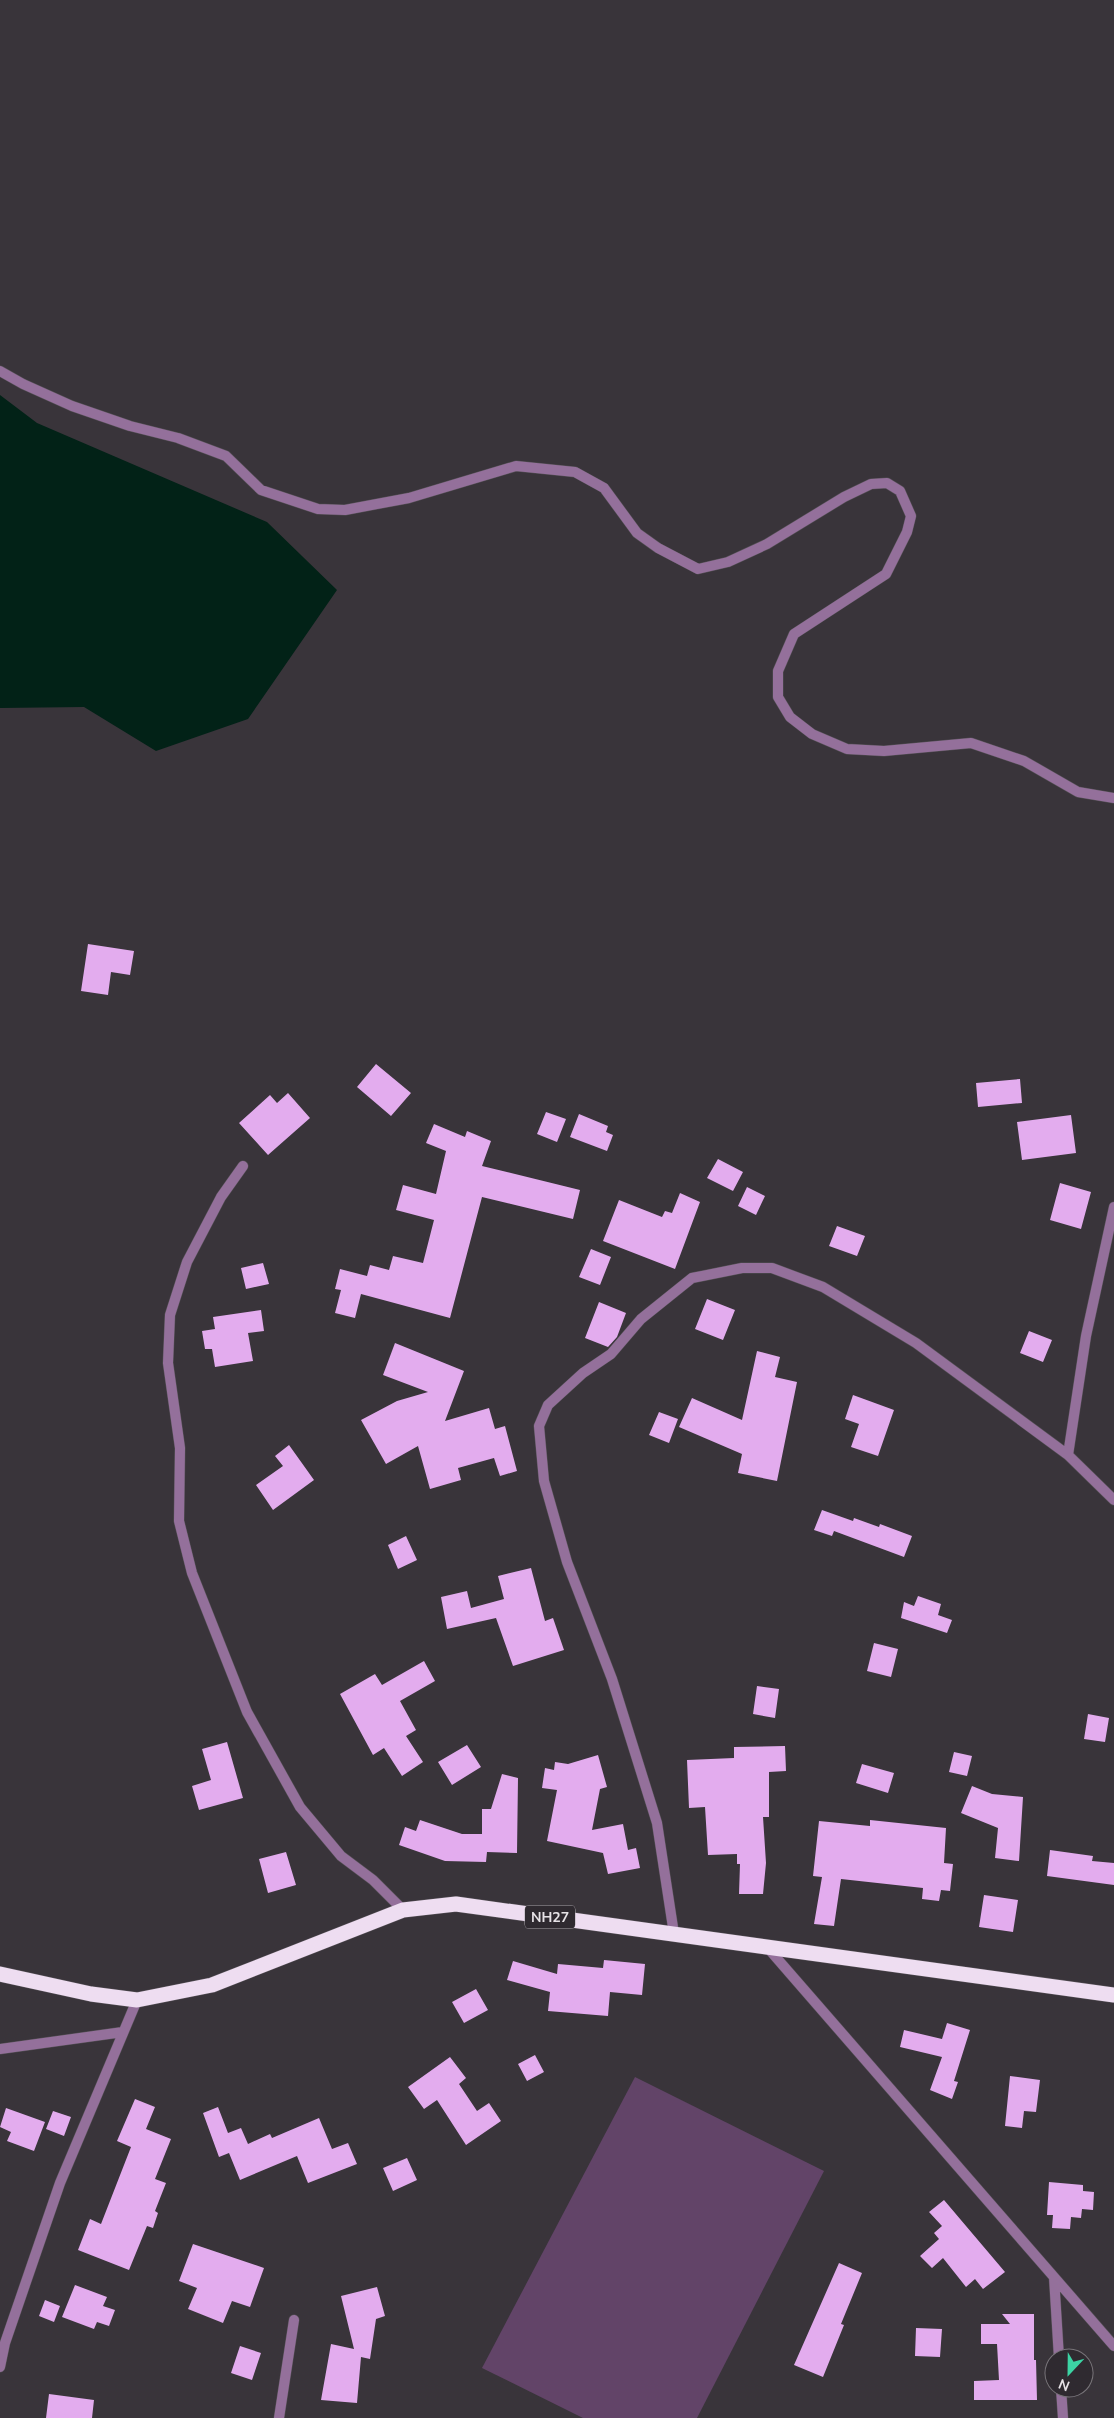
<svg xmlns="http://www.w3.org/2000/svg" width="1114" height="2418" font-family="'Nunito Sans',sans-serif">
<rect width="100%" height="100%" fill="#39343a"/>
<path fill="#624468" d="M635 2077 824 2171 697 2418H583L482 2368Z"/>
<path fill="#022217" d="M0 395 37 423 267 522 337 590 248 719 156 751 84 707 0 708Z"/>
<path fill="#e3acee" d="M88 944 134 951 130 975 111 972 108 995 81 991Z
M376 1064 411 1093 391 1116 357 1087Z
M1020 1079 1022 1103 978 1107 976 1083Z
M288 1093 310 1118 268 1155 239 1123 270 1095 277 1103Z
M546 1112 566 1119 557 1142 537 1134Z
M579 1114 608 1126 606 1132 613 1135 607 1151 570 1137Z
M1071 1115 1076 1153 1022 1160 1017 1122Z
M434 1124 465 1137 467 1131 491 1141 482 1166 580 1190 573 1219 482 1197 450 1318 361 1294 355 1318 335 1313 341 1290 335 1289 340 1269 367 1276 370 1265 389 1270 393 1256 423 1263 434 1220 396 1210 403 1185 436 1194 446 1151 426 1143Z
M718 1159 743 1172 733 1191 707 1178Z
M1060 1183 1091 1192 1081 1229 1050 1220Z
M747 1187 765 1196 756 1215 738 1206Z
M680 1193 700 1202 675 1269 603 1241 619 1200 662 1217 665 1211 672 1213Z
M837 1226 865 1236 857 1256 829 1246Z
M591 1249 611 1257 600 1285 579 1277Z
M263 1263 269 1284 246 1289 241 1268Z
M707 1299 735 1310 723 1340 695 1329Z
M599 1302 626 1313 617 1337 608 1347 585 1338Z
M261 1310 264 1331 248 1333 253 1361 215 1367 212 1349H205L202 1331 215 1329 213 1317Z
M1029 1331 1052 1340 1043 1362 1020 1353Z
M395 1343 464 1371 445 1421 489 1408 495 1429 505 1426 517 1471 500 1476 494 1458 458 1468 461 1480 430 1489 418 1446 386 1464 361 1420 397 1401 428 1392 383 1375Z
M757 1351 780 1357 775 1377 797 1382 777 1481 738 1473 742 1454 679 1427 692 1398 742 1420Z
M853 1395 894 1410 878 1456 851 1447 859 1424 845 1419Z
M659 1412 678 1419 669 1443 649 1435Z
M289 1445 314 1480 273 1510 256 1485 283 1466 275 1456Z
M822 1510 853 1521 854 1518 879 1527 880 1524 912 1536 904 1557 834 1531 832 1536 814 1530Z
M406 1536 417 1560 398 1569 388 1545Z
M531 1568 545 1621 553 1618 564 1650 513 1666 496 1618 447 1629 441 1597 467 1591 471 1608 504 1599 498 1576Z
M918 1596 941 1604 938 1615 952 1620 947 1633 901 1618 904 1602 914 1606Z
M874 1643 898 1649 891 1677 867 1671Z
M424 1661 435 1681 400 1701 416 1730 406 1736 423 1762 402 1776 384 1748 373 1755 340 1694 375 1674 382 1685Z
M757 1686 779 1689 775 1718 753 1714Z
M1088 1714 1109 1718 1105 1742 1084 1739Z
M227 1742 243 1798 199 1810 192 1786 211 1780 202 1749Z
M467 1745 481 1767 452 1785 438 1762Z
M785 1746 786 1771 769 1772V1817H763L766 1863 763 1894H739L740 1864H737V1854L708 1855 705 1807 689 1808 687 1760 734 1758V1747Z
M954 1752 972 1756 967 1776 949 1772Z
M598 1755 607 1787 600 1789 592 1830 623 1824 628 1850 636 1848 640 1868 608 1874 603 1853 547 1841 557 1790 542 1788 545 1768 554 1770 555 1762 568 1764Z
M862 1764 894 1773 888 1793 856 1783Z
M502 1774 518 1778 517 1853 487 1852 486 1862 445 1861 399 1845 405 1827 416 1831 420 1820 462 1834H482V1809H491Z
M972 1786 992 1794 1023 1797 1019 1861 995 1858 998 1828 961 1813Z
M870 1820 946 1828 944 1863 953 1864 950 1891 941 1890 939 1901 922 1899 923 1888 841 1879 834 1926 814 1924 822 1877 813 1876 819 1821 870 1826Z
M1050 1850 1093 1856 1092 1861 1114 1863V1885L1047 1876Z
M286 1852 296 1885 268 1893 259 1859Z
M984 1895 1018 1900 1013 1932 979 1927Z
M604 1960 645 1964 642 1995 610 1992 608 2016 548 2011 550 1992 507 1980 513 1961 557 1974 558 1964 603 1968Z
M476 1989 488 2010 464 2023 452 2002Z
M947 2023 970 2030 954 2081 958 2082 952 2099 930 2090 942 2057 900 2047 904 2030 942 2039Z
M535 2055 544 2072 527 2081 518 2064Z
M450 2057 466 2078 459 2084 477 2111 489 2103 501 2121 466 2145 437 2100 424 2109 408 2087Z
M1010 2076 1040 2080 1036 2112 1024 2111 1022 2128 1005 2126Z
M135 2099 155 2107 146 2129 171 2139 155 2179 166 2183 155 2211 158 2213 153 2228 147 2226 129 2270 78 2250 90 2219 101 2224 131 2147 117 2141Z
M218 2107 228 2133 241 2128 248 2144 270 2134 272 2138 319 2118 332 2149 348 2143 357 2164 308 2183 297 2156 240 2180 229 2153 219 2157 203 2113Z
M6 2108 45 2122 34 2151 7 2141 11 2132 0 2127Z
M53 2111 71 2117 64 2136 46 2129Z
M407 2158 417 2180 393 2191 383 2168Z
M1049 2182 1083 2185V2191L1094 2192 1093 2210 1082 2209 1081 2218 1071 2217 1070 2229 1052 2228 1053 2215H1047Z
M944 2200 1005 2272 983 2289 975 2279 966 2287 943 2258 932 2268 920 2256 939 2239 934 2233 942 2226 929 2212Z
M193 2244 264 2268 250 2307 232 2301 223 2323 188 2309 197 2288 179 2281Z
M839 2263 862 2273 841 2324 844 2325 823 2377 794 2365Z
M75 2285 107 2297 103 2306 115 2310 109 2326 97 2322 94 2329 62 2317Z
M377 2287 385 2316 376 2319 370 2359 361 2357 357 2403 321 2400 331 2344 354 2349 341 2296Z
M45 2300 60 2306 54 2322 39 2316Z
M1002 2314H1034V2360H1036L1037 2400H974V2381L999 2380 997 2344H981V2324H1010Z
M916 2328 942 2329 940 2357 915 2356Z
M240 2346 261 2353 252 2380 231 2373Z
M49 2394 94 2400 92 2418H46Z"/>
<g fill="none" stroke-linecap="round" stroke-linejoin="round">
<g stroke="#555056" stroke-width="11">
<path id="street" d="M0 371 23 384 72 406 130 426 178 438 226 456 261 490 318 509 345 510 409 498 516 466 575 472 604 488 637 533 658 548 698 569 728 562 767 544 844 497 871 484 887 483 900 491 911 516 907 532 886 574 794 634 778 671V697L790 717 812 734 847 749 884 751 971 743 1024 761 1078 792 1114 798
M243 1166 221 1197 187 1262 170 1315 168 1363 180 1448 179 1521 192 1573 247 1712 300 1807 341 1856 373 1880 403 1910
M1068 1455 1086 1336 1114 1207
M674 1934 657 1823 612 1679 567 1562 544 1481 539 1426 548 1405 583 1373 611 1354 641 1319 692 1278 742 1268H772L823 1287 916 1343 1068 1455 1114 1500
M767 1947 1114 2346
M0 2049 123 2032
M1054 2277 1059 2358
M0 2367 5 2343 60 2183 137 2000
M1061 2388 1063 2418
M279 2418 294 2320"/>
</g>
<g stroke="#555056" stroke-width="16">
<path id="highway" d="M0 1974 91 1994 137 2000 212 1985 403 1910 456 1904 1114 1995"/>
</g>
<use href="#street" stroke="#94709b" stroke-width="10"/>
<use href="#highway" stroke="#eeddf1" stroke-width="15"/>
</g>
<g text-anchor="middle" stroke-width="5" stroke-linejoin="round" paint-order="stroke">
<rect fill="#2f2a30" stroke="#afabaf" stroke-width="1" x="525" y="1905.5" width="50" height="23" rx="4"/>
<g font-size="14" font-weight="bold" fill="#e6e2e6">
<text x="550" y="1922">NH27</text>
</g>
</g>
<g transform="translate(1069 2373) rotate(202)"><circle r="24" fill="#2f2a30" stroke="#787479"/>
<path d="M0-4L9 19L0 12L-9 19Z" fill="#3cd4a4"/>
<text y="-8" font-size="14" font-weight="bold" text-anchor="middle" fill="#e6e2e6">N</text>
</g>
</svg>
